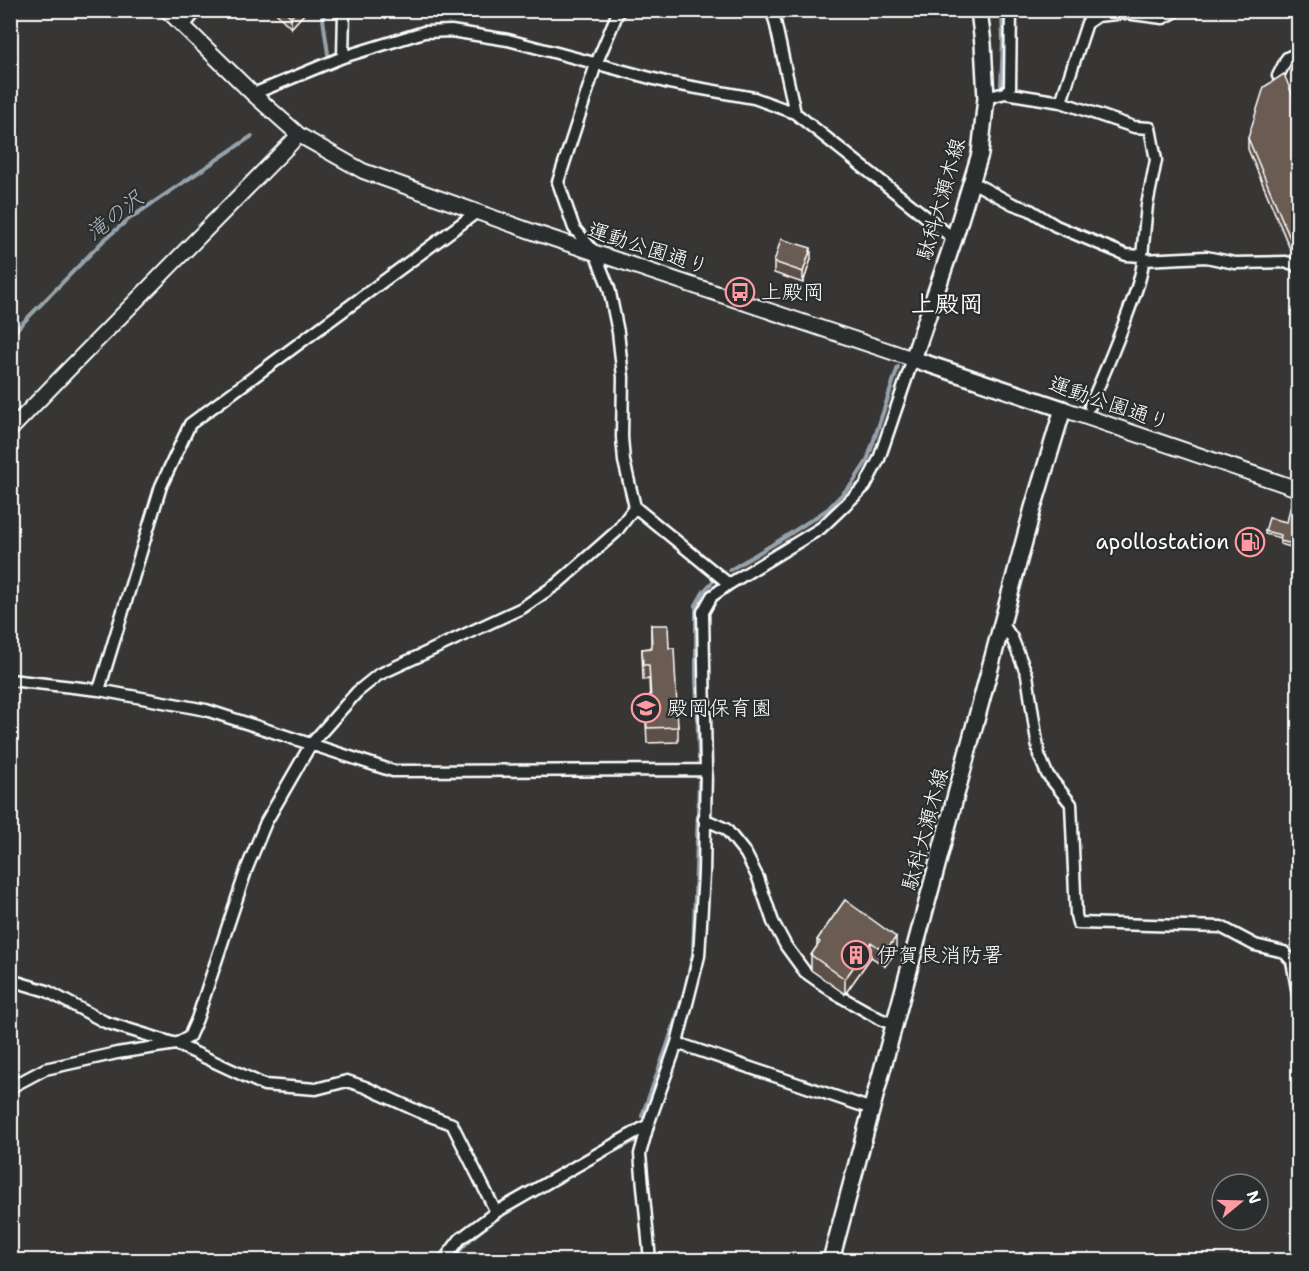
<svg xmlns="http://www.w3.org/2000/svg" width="1309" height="1271" font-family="'Shantell Sans','Klee One',sans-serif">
<rect width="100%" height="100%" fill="#373635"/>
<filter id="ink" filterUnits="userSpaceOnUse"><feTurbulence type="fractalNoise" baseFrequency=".0167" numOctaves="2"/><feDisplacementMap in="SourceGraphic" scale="12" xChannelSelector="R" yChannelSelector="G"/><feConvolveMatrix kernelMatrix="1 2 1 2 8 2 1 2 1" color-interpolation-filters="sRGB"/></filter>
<g filter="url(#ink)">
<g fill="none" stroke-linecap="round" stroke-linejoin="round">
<path stroke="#97a3ac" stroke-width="4" d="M324 10 323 19 328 54
M1001 86 1003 41 1002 10
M10 336 104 240 129 219 252 136
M730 570 785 537 828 509 852 484 867 461 898 367
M699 759 696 678V605L704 591 715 579
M642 1116 666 1049 685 990 693 954 699 781
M598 1160 634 1141
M453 1260C472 1229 520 1205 552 1186"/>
<g stroke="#fff" stroke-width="15">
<path id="minor" d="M619 10 596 64 558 182 574 228 595 253 609 288 618 332 623 377 622 437 624 461 635 507 729 584
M771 10 775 21 795 113
M184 26 197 10
M343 57 344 10
M1278 76 1287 58 1293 55 1298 57
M1005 93 1061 102 1134 127 1150 128 1156 160 1147 205 1142 256 1143 260
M253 94 343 57 424 32 451 31 508 40 669 83 754 98 795 113 954 239
M986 98 1005 93 1010 87 1011 10
M1061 102 1087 23 1097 16 1125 13 1163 18 1173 13 1174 10
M972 182 1013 204 1030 210 1056 226 1126 255 1142 256
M1090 406C1104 374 1117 343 1129 310 1135 293 1142 277 1143 260L1206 257 1235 263 1286 262 1294 264 1298 268
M1002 623 1012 638 1027 675 1039 755 1047 774 1071 804 1076 915 1078 923 1221 927 1255 945 1284 952 1292 961 1298 994
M10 680 99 690 206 710 393 771 706 770
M99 690 161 486 190 424 477 212
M704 819 726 829 746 854 758 878 773 922 786 946 805 972 836 994 880 1019 895 1025
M10 980 47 991 105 1022 176 1044 264 1085 316 1089 347 1081 365 1087 422 1113 452 1124 496 1212
M677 1043 872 1109
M10 1089 13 1086 45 1069 117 1053 176 1044 189 1037 197 1019 247 868 266 822 311 744 357 692 378 675 522 608 557 584 616 532 635 507
M444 1260 460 1239 496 1212 648 1125
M650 1260 640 1154 648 1125 677 1043 699 956 704 874 706 770 703 612 712 596 729 584 821 528 865 486 879 459 913 359"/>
</g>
<g stroke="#fff" stroke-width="18">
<path id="tertiary" d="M167 10 253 94 299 135 363 171 536 233 913 359
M1063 409 1298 489
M10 430 67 371 299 135"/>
</g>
<g stroke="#fff" stroke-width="20">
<path id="secondary" d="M831 1260 1033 508 1063 409 913 359 954 239 980 154 986 98 983 44 979 10"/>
</g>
<use href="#minor" stroke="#2a2d2e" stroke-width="10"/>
<use href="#tertiary" stroke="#2a2d2e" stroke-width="14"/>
<use href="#secondary" stroke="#2a2d2e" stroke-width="15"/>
</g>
<path fill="#5c4f47" stroke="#fff" stroke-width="1.5" d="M273 10H305V13L291 28Z
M1299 116V256L1290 249 1248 149V138Z
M811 259 803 283 774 273V262Z
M1299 502V547L1298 549 1280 544V538L1265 534V531L1287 522Z
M651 625 669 648 678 727V742L647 743 645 702 650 701 649 679 643 680 642 649 651 648Z
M845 900 896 951 885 966 871 957 845 994 811 970V955L817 946V940Z"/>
<path fill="#4b4039" stroke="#fff" stroke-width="1.5" d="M297 10H305V13L291 28V17Z
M1298 109V119L1293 111Z
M811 248V259L803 283V272Z
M896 937V951L885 966V952Z
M871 942V957L845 994V979Z"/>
<path fill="#6b5c52" stroke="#fff" stroke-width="1.5" d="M284 10H297L291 17Z
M1284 74 1298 109 1293 111 1296 117 1299 116V245L1290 238 1248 138 1264 87Z
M781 239 811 248 803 272 774 262Z
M1292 500 1299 502 1298 545 1280 541 1281 535 1265 531 1269 518 1287 522Z
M651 625H668L669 648H674L678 727 647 728 645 702 651 701 649 665H643L642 649 652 648Z
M845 900 896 937 885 952 871 942 845 979 811 955 820 942 817 940Z"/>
</g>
<defs>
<g id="bus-ring" transform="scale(1.5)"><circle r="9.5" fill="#2a2d2e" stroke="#ff9aa2" stroke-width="1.5"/><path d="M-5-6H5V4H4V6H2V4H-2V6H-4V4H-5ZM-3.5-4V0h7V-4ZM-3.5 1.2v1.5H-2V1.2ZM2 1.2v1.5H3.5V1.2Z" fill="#ff9aa2"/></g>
<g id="fuel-ring" transform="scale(1.5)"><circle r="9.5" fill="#2a2d2e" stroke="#ff9aa2" stroke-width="1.5"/><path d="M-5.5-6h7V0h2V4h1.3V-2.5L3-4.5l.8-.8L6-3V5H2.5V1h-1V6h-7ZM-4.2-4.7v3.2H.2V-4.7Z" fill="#ff9aa2"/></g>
<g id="school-ring" transform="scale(1.5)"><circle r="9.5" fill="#2a2d2e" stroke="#ff9aa2" stroke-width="1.5"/><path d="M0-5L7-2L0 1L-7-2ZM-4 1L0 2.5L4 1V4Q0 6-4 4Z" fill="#ff9aa2"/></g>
<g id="building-ring" transform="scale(1.5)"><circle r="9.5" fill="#2a2d2e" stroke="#ff9aa2" stroke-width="1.5"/><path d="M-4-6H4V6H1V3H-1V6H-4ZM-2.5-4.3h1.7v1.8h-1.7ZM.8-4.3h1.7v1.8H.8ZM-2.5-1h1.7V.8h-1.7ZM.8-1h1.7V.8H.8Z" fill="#ff9aa2"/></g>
</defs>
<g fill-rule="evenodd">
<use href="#bus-ring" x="740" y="292"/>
<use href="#fuel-ring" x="1250" y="542"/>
<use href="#school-ring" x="646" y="708"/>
<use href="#building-ring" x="856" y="955"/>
</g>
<g text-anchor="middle" stroke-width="4.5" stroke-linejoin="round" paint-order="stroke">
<g font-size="21" fill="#fff" stroke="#2a2d2e">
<text transform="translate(941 199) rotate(-74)" y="7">駄科大瀬木線</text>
<text transform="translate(648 248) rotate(18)" y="7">運動公園通り</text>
<text transform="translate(1109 403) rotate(19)" y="7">運動公園通り</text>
<text transform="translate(925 829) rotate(-75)" y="7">駄科大瀬木線</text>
</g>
<g font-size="21" fill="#fff" stroke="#2a2d2e" text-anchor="start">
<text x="761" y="299">上殿岡</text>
<text x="1229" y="549" text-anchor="end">apollostation</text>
<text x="667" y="715">殿岡保育園</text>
<text x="877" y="962">伊賀良消防署</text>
</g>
<g font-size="22" font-style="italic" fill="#b1bac1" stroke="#2a2d2e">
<text transform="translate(114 215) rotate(-38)" y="8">滝の沢</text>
</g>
<g font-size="24" font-weight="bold" fill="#fff" stroke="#2a2d2e">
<text x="947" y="312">上殿岡</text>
</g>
</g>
<rect width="1309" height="1271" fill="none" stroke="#2a2d2e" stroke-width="36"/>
<rect x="18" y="18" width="1273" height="1235" fill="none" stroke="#fff" stroke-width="2" filter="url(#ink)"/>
<g transform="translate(1240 1202) rotate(71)"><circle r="28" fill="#2a2d2e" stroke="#7f8182" stroke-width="1.5"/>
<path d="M0-4.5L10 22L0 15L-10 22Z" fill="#ff9aa2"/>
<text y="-9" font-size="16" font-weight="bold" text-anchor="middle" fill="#ffffff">N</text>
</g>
</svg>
